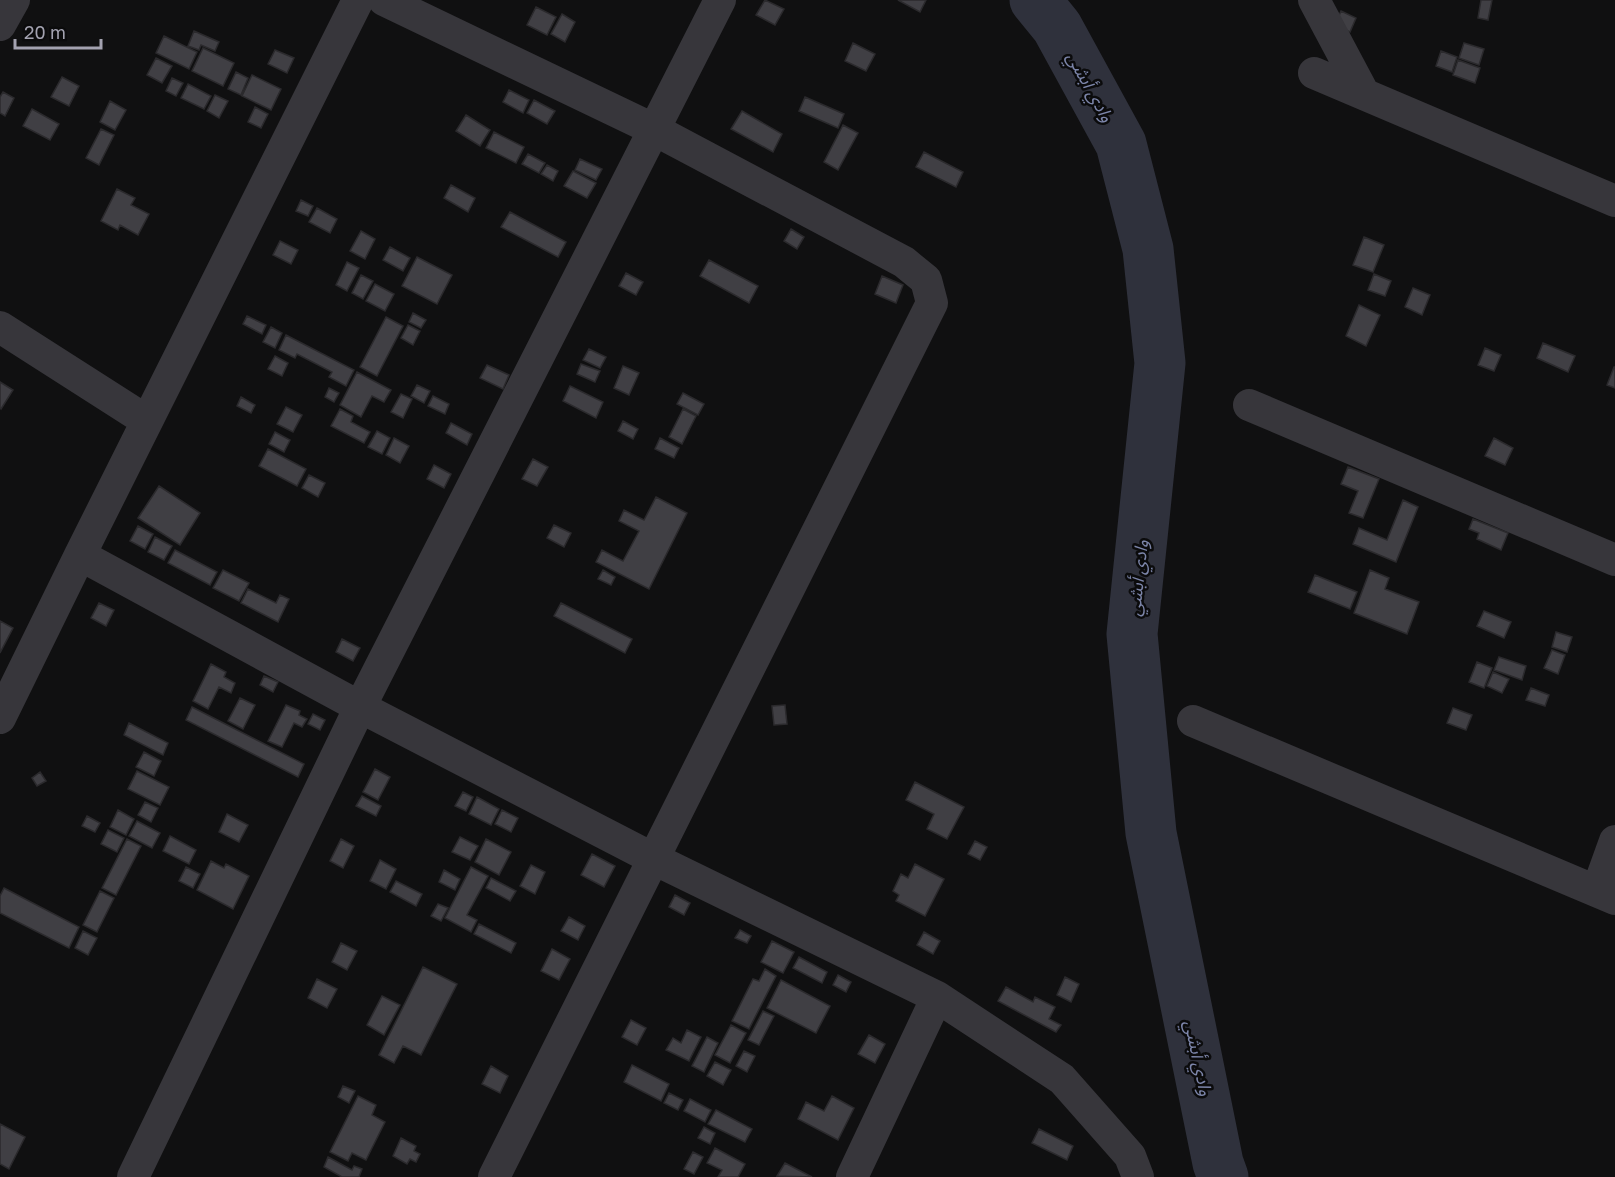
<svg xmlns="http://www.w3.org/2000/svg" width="1615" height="1177" font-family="'Golos Text','Noto Sans Arabic',sans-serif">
<rect width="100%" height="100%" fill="#101011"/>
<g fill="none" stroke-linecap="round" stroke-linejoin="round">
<path stroke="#2f313c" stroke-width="51" d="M1035 0 1057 27 1121 144 1148 249 1160 363 1132 634 1151 833 1218 1163 1223 1177"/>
</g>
<path fill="#403f44" stroke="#2b2a2d" stroke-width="1.5" d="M765 0 784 9 775 25 756 15Z
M898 0H926L920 12Z
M1481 0H1492L1488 20 1478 18Z
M536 7 556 17 547 35 527 25Z
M1341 11 1356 18 1350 32 1335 25Z
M562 14 575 22 565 42 551 34Z
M194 31 219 42 215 51 201 45 199 50 188 46Z
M164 36 197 52 189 69 156 53Z
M853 43 875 54 866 71 845 61Z
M1464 43 1484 49 1479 65 1459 58Z
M203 48 234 63 223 86 192 71Z
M275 50 294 58 287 73 268 64Z
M1441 51 1457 57 1452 72 1436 66Z
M156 58 172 66 162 83 147 75Z
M1458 60 1480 68 1475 83 1453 75Z
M236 72 248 78 241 95 228 89Z
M252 75 281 89 271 110 242 96Z
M62 77 79 86 69 106 51 97Z
M172 78 183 83 176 96 166 91Z
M188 84 211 96 204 109 181 98Z
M509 90 529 100 523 113 503 102Z
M3 92 14 98 5 116 0 113V97Z
M215 95 228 101 219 118 207 111Z
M805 97 844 114 838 128 799 111Z
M534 100 555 111 547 124 527 113Z
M110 101 126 110 115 130 100 122Z
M255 107 268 114 261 128 248 122Z
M32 109 59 124 50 140 23 126Z
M742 111 782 134 773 152 731 129Z
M466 115 490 130 480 146 456 131Z
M843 125 858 133 838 170 824 162Z
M101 129 114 135 99 165 86 158Z
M494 132 524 147 516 163 486 148Z
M924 152 963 172 956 187 916 167Z
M528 154 545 163 539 173 522 164Z
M580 159 602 169 596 180 575 170Z
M547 165 558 171 553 181 541 174Z
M573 171 596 183 587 198 564 186Z
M451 185 475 198 468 212 444 198Z
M117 189 135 198 131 205 149 214 138 235 120 225 118 230 101 221Z
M301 200 313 206 308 216 296 211Z
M317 208 337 219 330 233 309 222Z
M510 212 566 242 558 257 501 227Z
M791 229 804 237 797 249 784 241Z
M361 231 375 239 365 259 350 251Z
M1364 237 1384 245 1373 272 1353 265Z
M280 241 298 250 291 264 273 255Z
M390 247 410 258 403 271 383 260Z
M417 257 452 275 437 304 402 286Z
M709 260 758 286 749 303 700 276Z
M347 262 359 268 347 291 336 285Z
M626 273 643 282 636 295 619 286Z
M1374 274 1391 281 1385 296 1368 290Z
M361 275 373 281 363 299 352 293Z
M882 276 903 285 896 303 875 294Z
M375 284 394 294 385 311 366 301Z
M1413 288 1430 295 1422 315 1405 307Z
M1359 305 1380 315 1366 346 1346 336Z
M413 313 426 320 421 328 409 322Z
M247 316 266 325 262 334 243 324Z
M386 317 403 326 377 376 360 367Z
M408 325 420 331 413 345 401 338Z
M271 327 282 333 275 348 263 342Z
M286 335 354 370 346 386 329 377 332 372 297 354 295 358 279 350Z
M1543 343 1575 356 1568 372 1537 358Z
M1485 348 1501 355 1494 371 1478 365Z
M589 349 606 357 600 368 583 360Z
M275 356 288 363 282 376 268 369Z
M581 364 600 371 595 382 577 374Z
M487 365 509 375 503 389 480 378Z
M623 366 639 373 629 395 614 388Z
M1614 367H1615V388L1607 385Z
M357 372 391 390 384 402 372 396 361 417 340 405Z
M0 382 13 390 1 409 0 408Z
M417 385 430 391 424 403 411 396Z
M570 386 603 402 596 418 563 401Z
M329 388 339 393 334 402 325 397Z
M683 393 704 404 698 415 677 404Z
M401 394 412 399 403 418 391 412Z
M433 396 449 404 445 414 428 406Z
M241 397 255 405 251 413 237 406Z
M286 407 302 415 293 432 277 424Z
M340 409 353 416 351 422 370 432 364 443 331 426Z
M683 409 696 416 682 444 669 437Z
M623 421 638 429 633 439 618 431Z
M451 423 472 434 467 445 446 433Z
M377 431 390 438 382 454 368 447Z
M275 432 290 440 284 452 269 444Z
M394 438 409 446 400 463 386 455Z
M660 438 679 448 674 458 655 449Z
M1494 438 1513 448 1505 465 1485 456Z
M268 449 306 469 297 486 259 466Z
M533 459 548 467 537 486 522 479Z
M434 465 451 474 444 488 427 479Z
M1348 467 1379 479 1363 518 1349 513 1358 491 1341 484Z
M309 475 325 483 318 497 302 488Z
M159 486 200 513 180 545 138 518Z
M656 497 687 513 649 589 596 562 602 550 623 561 639 531 619 521 624 510 644 520Z
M1403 500 1418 507 1396 562 1353 544 1359 528 1387 540Z
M1473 519 1508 533 1501 550 1477 539 1479 533 1469 529Z
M554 525 571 533 564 547 547 538Z
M138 526 153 534 145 549 130 541Z
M155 537 172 546 164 560 148 552Z
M175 550 217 572 210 585 168 563Z
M223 570 249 583 239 601 213 588Z
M603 570 615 577 611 585 598 579Z
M1370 570 1389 578 1385 589 1419 602 1407 634 1354 613Z
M1315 575 1357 592 1350 609 1308 592Z
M248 589 276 603 280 595 289 599 278 622 241 603Z
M99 603 114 610 106 626 91 618Z
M561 603 632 639 625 653 554 616Z
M1484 611 1511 622 1504 638 1477 626Z
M0 621 13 628 0 653Z
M1556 632 1572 637 1567 652 1552 647Z
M342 639 360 648 353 661 336 652Z
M1552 650 1565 655 1558 674 1544 668Z
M1499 657 1526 666 1522 680 1494 670Z
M1477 662 1492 668 1484 688 1469 682Z
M211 664 226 672 224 677 235 683 231 693 219 687 208 709 193 701Z
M1493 672 1509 679 1502 693 1487 686Z
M264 676 278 682 273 692 260 685Z
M1531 688 1549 695 1545 706 1526 700Z
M240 698 255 705 243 729 228 721Z
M286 705 300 711 299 715 307 719 302 727 294 723 282 747 268 741Z
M785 705 787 724 774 725 772 706Z
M192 707 304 764 298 777 186 720Z
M1453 708 1472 715 1466 730 1447 723Z
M313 714 325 720 320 730 308 724Z
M129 723 168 743 163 755 124 735Z
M144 752 161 761 154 776 136 767Z
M375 769 390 777 378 800 363 792Z
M137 771 169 787 160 805 128 789Z
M40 772 46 781 37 786 32 778Z
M915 782 964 807 947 839 927 829 934 814 906 800Z
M463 792 473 797 466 811 455 806Z
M362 796 381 806 376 816 356 806Z
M477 797 499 809 491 825 469 814Z
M145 802 158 808 151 822 138 815Z
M118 810 134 819 126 835 110 827Z
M502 810 518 818 511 832 495 824Z
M227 814 248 825 239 842 219 832Z
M87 816 100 823 95 832 82 826Z
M137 821 160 833 152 848 129 836Z
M108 830 124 838 117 852 101 844Z
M170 836 196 850 189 864 163 851Z
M460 837 478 846 470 860 452 852Z
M127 839 141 846 116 895 102 888Z
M341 839 354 846 343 868 330 861Z
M486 839 511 852 499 875 475 862Z
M975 841 987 847 980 860 968 854Z
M592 854 615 866 604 887 581 875Z
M380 860 396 869 386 889 370 881Z
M211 861 224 868 226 864 249 876 233 909 197 890Z
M915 864 944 879 925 916 896 901 899 895 893 891 901 874 908 878Z
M531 865 545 872 535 894 520 886Z
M186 867 200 874 193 888 179 881Z
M471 867 488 876 467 915 477 920 471 932 445 918Z
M444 870 460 879 455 890 439 882Z
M491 878 516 891 510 901 486 888Z
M396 881 422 894 416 906 390 892Z
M4 888 79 927 69 948 0 913V896Z
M100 891 114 898 97 932 83 925Z
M675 895 690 903 684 915 669 907Z
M438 904 448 908 441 921 431 916Z
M569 917 585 926 578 940 561 931Z
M479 924 516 943 511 953 474 934Z
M740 930 751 936 747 943 735 938Z
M83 931 97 938 88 955 75 948Z
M924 932 940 941 933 954 917 945Z
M772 941 794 952 783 973 761 962Z
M341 943 357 951 347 970 332 962Z
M552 949 570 959 559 980 541 971Z
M799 957 827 972 822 983 793 968Z
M423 967 457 984 421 1055 403 1046 394 1063 379 1055Z
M765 969 776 976 749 1029 732 1021 753 979 759 981Z
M838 975 851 982 846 992 833 985Z
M1065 977 1079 984 1071 1002 1057 995Z
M317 979 337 989 327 1008 308 998Z
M781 980 830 1006 816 1033 767 1008Z
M1006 987 1033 1002 1035 997 1055 1007 1049 1019 1061 1025 1056 1032 998 1001Z
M382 996 400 1005 384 1035 367 1025Z
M763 1011 774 1016 759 1045 748 1040Z
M631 1020 646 1028 637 1045 622 1037Z
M731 1025 746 1033 730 1063 715 1055Z
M687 1030 701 1037 689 1061 666 1050 673 1038 681 1043Z
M869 1035 885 1044 875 1063 858 1054Z
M707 1037 718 1043 704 1072 692 1066Z
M744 1051 755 1056 747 1072 736 1066Z
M715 1062 731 1070 723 1085 707 1076Z
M632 1065 669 1084 661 1101 624 1082Z
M491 1066 508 1076 500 1093 482 1084Z
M343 1086 355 1091 349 1103 338 1097Z
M669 1093 683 1100 678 1110 664 1103Z
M358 1096 376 1105 372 1115 385 1122 366 1160 352 1153 348 1161 330 1152Z
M832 1096 854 1108 838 1140 798 1119 806 1102 824 1111Z
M690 1099 711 1110 705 1122 684 1111Z
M716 1110 752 1129 745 1142 708 1124Z
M0 1124 25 1137 9 1169 0 1164Z
M704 1127 715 1133 710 1144 698 1138Z
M1039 1129 1073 1146 1067 1160 1032 1143Z
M401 1138 416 1146 414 1151 420 1154 416 1162 410 1159 407 1164 393 1156Z
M715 1148 745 1164 738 1177H718L722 1170 707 1163Z
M693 1152 703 1157 694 1174 684 1169Z
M328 1157 352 1170 354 1166 362 1169 359 1177H342L324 1167Z
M785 1163 812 1177 777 1176Z"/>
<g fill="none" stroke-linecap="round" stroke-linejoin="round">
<path stroke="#37363b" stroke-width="32" d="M384 0 653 129 904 262 926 280 932 303 494 1177
M1314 0 1364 94
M0 25 14 0
M1314 73 1615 201
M0 327 147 421
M1249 405 1615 560
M80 555 360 707 652 858 937 997 1062 1079 1130 1156 1138 1177
M0 718 80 555 358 0
M1193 721 1615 899
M1597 891 1615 841
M133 1177 360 707 720 0
M852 1177 937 997"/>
</g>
<g text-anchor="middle" stroke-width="5" stroke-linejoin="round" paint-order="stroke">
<g font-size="18" font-style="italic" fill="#7c85a9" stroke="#0b0b0c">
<text transform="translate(1090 87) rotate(61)" y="6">وادي أبشي</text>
<text transform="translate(1138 578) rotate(-84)" y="6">وادي أبشي</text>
<text transform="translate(1198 1058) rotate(78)" y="6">وادي أبشي</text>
</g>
</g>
<path d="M15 39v9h86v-9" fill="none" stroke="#a3a2b0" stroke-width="3"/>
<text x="24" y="39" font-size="18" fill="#a3a2b0" stroke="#0b0b0c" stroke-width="4.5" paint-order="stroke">20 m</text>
</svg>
